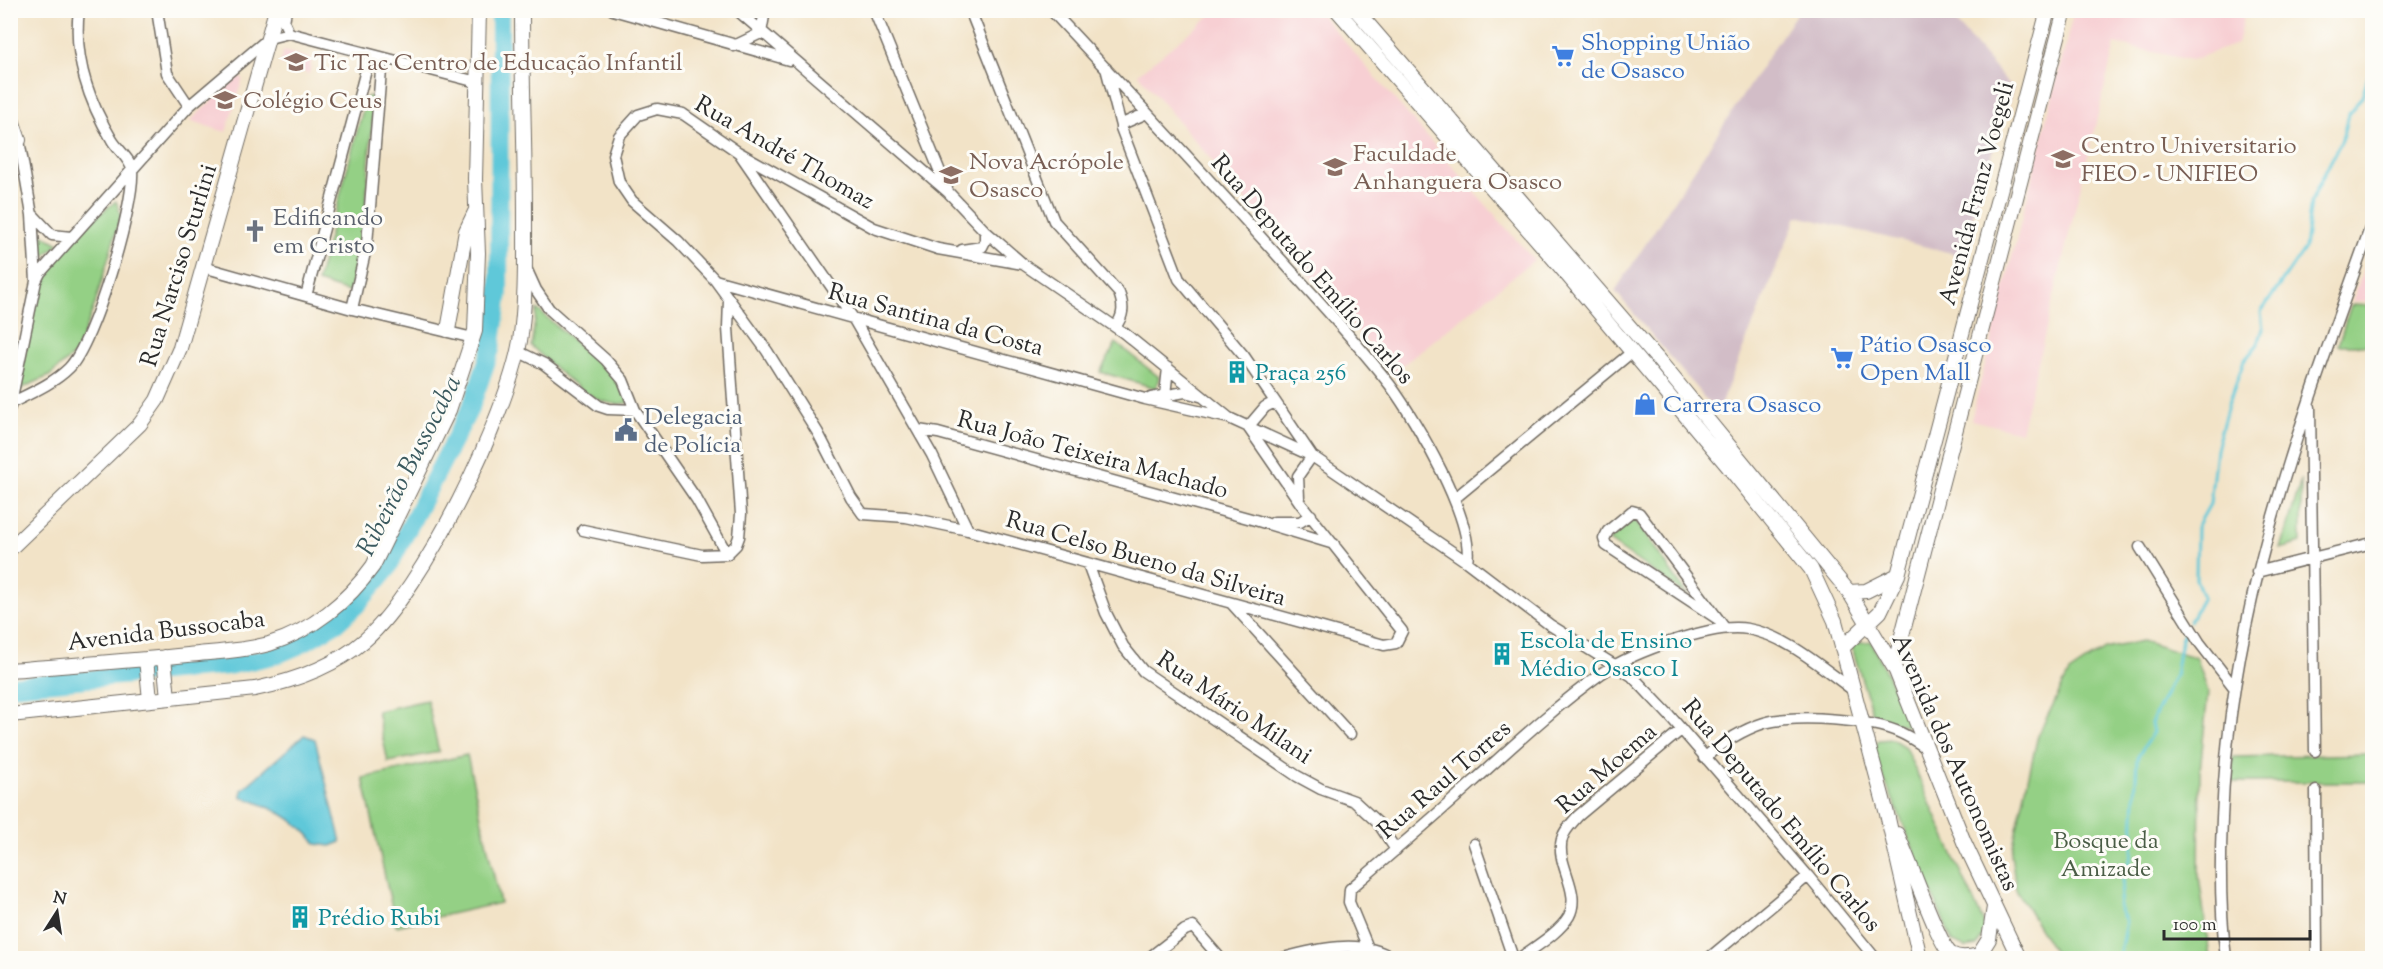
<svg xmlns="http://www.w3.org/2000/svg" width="2383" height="969" font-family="'Sorts Mill Goudy',serif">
<rect width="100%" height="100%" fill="#fdfcf7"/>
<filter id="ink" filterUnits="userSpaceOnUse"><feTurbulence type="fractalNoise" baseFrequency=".0167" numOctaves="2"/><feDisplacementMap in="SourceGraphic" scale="12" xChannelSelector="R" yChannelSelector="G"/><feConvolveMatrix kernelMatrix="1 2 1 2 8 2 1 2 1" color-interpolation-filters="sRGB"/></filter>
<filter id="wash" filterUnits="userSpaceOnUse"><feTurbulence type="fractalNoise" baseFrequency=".008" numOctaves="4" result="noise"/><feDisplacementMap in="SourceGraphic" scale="24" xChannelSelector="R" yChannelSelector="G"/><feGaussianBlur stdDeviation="1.35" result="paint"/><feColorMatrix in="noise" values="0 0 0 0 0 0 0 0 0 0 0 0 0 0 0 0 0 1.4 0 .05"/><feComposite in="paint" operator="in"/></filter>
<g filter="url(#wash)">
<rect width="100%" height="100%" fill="#f2e3c7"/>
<path fill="#f7cfd3" d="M1216 11H1318L1534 260 1393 373 1138 74Z
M2074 11H2245L2237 44 2191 60 2115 44 2021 432 1971 420Z
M283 51 312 59 309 74 280 64Z
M238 77 243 78 226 132 190 121Z
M2372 246V302H2352Z"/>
<path fill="#d2bdc7" d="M1798 11H1946L2013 89 1960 255 1797 216 1717 413 1615 291Z"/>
<path fill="#94d085" stroke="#607e58" stroke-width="1.5" d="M369 96 374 99 363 243 349 292 317 282 366 98Z
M116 201 121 215 95 304 76 353 49 376 18 390 39 281 79 231Z
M38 232 59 244 41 258Z
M2351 305 2372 306V345H2338Z
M537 309 619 381 629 402C596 414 554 366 531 346Z
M1116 343 1159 377 1156 388 1100 372Z
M2301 480V543L2281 549Z
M1634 518 1688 596 1609 541Z
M1871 641 1913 728 1873 716 1851 644Z
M2142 641 2197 658 2208 692 2200 771 2199 876 2210 958H2058L2016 890 2011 854 2038 735 2069 673 2105 649Z
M427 700 439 752 388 762 377 711Z
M1892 739 1905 747 1986 928 1977 946 1966 948 1952 941 1872 750 1879 740Z
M2372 754V782H2232L2233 757Z
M467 755 500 903 396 926 363 778Z"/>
<path fill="#5fc8d9" stroke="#457a82" stroke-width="1.5" d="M304 735 315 739 341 842 331 846 316 844C299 819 269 806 242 797V790Z"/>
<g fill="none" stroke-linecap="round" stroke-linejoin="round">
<path stroke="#5fc8d9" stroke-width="3" d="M2190 621 2203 597 2196 579 2197 527 2210 504 2216 449 2228 405 2244 361 2258 344 2263 329 2261 312 2305 248 2311 201 2344 135 2349 114 2362 96 2372 65
M2119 958 2126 921 2119 908 2124 873 2132 856 2137 758 2153 732 2151 723 2175 675 2181 640 2187 627"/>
<path stroke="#5fc8d9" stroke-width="18" d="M10 686 228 666 277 655 298 646 337 623 357 605 387 570 471 407 491 349 499 293 500 14"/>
</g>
</g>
<g filter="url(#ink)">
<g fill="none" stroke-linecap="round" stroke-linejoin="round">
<g stroke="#716b62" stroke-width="13">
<path id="minor" d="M157 10 167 73 189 106
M286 10 284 22 289 33
M613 10 789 60
M737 10 948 192 985 231 1023 264 1124 333 1229 418 1312 456 1467 562 1550 625 1632 676 1669 715 1808 876 1875 958
M874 10 947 189
M970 10 1054 221 1119 293C1124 306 1124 316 1115 327
M1051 10C1124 88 1196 165 1267 244 1309 291 1352 336 1390 385 1416 420 1475 520 1467 562
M761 33 765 10
M734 46 761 33
M1106 68 1121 126
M1147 113 1122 124 1121 128 1179 279 1244 356 1312 456 1298 476 1299 498
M14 136 19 140 32 215 36 281
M740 154 853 318 932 455 968 530
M33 215 52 235 71 237
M962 250 982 247 985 241V231
M1023 264 938 249 874 228 738 152 683 114 657 109 638 115 619 136 613 155 619 182 632 201 678 241 715 280 767 351 818 433 851 497 863 514 906 517 968 530 1384 645 1396 643 1402 631 1301 504 1248 427
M203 267 352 309 473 338
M526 268 536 290 549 309 606 360 623 380 635 410 697 500 727 554
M715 280 1145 399 1229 418
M306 296 370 55
M352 309 367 244 382 58
M517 351 544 364 599 406 608 409 635 410
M1165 395 1168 368
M1151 398 1185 392 1200 396
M11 403C31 393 54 383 69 368 94 343 135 205 132 170 131 160 117 149 112 140 89 102 73 56 79 10
M10 407 36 281 40 273 189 106 269 38 289 33 477 82
M2310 407 2315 751
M1248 427 1265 407 1275 402
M918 430 938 433 1255 520 1334 544
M1454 499 1632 352
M1274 522H1300L1311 515
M583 530 702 555 727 554 736 545 739 537 741 514 728 328 729 300
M2140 547 2199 642 2233 686
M1088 564 1106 613 1123 646 1143 671 1297 776 1321 789 1354 801 1378 823 1396 850
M2257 572 2372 543
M1232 604 1350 734
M1718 619 1606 545 1604 539 1608 531 1632 511 1639 513 1718 619 1723 626
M1704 758C1722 743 1742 730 1764 723 1796 714 1871 719 1901 733 1910 737 1917 742 1925 747
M2316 791 2317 958
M1474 844 1513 958
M1368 948 1349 902 1350 889C1391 854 1433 818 1473 782 1515 744 1557 705 1602 673 1632 653 1713 622 1748 629 1787 636 1821 667 1853 690
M1149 958 1185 930 1193 927 1220 958
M1283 958C1316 949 1362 938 1392 958
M1520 958C1536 946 1559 933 1569 916 1582 891 1555 864 1562 839 1564 830 1572 823 1578 816L1681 730
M1709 958 1808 876
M2226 958C2220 912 2220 865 2222 818 2230 605 2301 421 2372 223"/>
</g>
<g stroke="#716b62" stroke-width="16">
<path id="major" d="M1337 10 1553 258 1727 465 1811 569 1835 621 1887 814 1920 958
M1356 10 1661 363 1849 592 1896 671 1964 842 2019 958
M10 114 19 140
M448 330 466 231 476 210
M10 549 140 424 157 400 180 348 276 10
M1849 592 1866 591 1898 575
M1842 648 1880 612 1898 575 2048 10
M164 657 168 698
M146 659 150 700
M1894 666 2065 10
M10 670C70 665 129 661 188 655 215 652 243 651 269 644 312 631 348 601 373 566L449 410 475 331 478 253 475 179 479 10
M10 715 255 689C294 681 334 667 365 640 423 590 507 416 520 341 526 301 525 259 525 219 525 149 522 80 522 10
M1897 834C1908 855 1939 946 1951 954 1959 959 1971 957 1979 955L1989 939 1994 907"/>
</g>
<use href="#minor" stroke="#fff" stroke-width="10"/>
<use href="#major" stroke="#fff" stroke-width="14"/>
</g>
</g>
<defs>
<g id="supermarket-bare" transform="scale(1.8)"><path d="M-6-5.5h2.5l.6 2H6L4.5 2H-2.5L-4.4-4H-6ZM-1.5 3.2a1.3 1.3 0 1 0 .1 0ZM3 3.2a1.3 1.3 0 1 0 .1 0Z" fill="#3f7fe0" stroke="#fdfcf7" stroke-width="2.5" paint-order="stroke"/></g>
<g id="school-bare" transform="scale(1.8)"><path d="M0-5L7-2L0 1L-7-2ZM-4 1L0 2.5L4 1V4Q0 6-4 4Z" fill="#8d6e63" stroke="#fdfcf7" stroke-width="2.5" paint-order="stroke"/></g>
<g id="university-bare" transform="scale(1.8)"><path d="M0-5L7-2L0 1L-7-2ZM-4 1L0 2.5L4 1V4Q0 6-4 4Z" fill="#8d6e63" stroke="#fdfcf7" stroke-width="2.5" paint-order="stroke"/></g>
<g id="church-bare" transform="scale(1.8)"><path d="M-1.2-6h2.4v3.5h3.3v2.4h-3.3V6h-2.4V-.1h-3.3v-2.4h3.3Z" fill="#6b7280" stroke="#fdfcf7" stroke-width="2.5" paint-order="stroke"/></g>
<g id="building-bare" transform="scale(1.8)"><path d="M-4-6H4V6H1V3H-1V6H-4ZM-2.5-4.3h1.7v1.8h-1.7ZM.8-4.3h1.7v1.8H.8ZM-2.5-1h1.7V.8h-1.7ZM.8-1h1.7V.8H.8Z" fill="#0f9aa8" stroke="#fdfcf7" stroke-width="2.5" paint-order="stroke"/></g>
<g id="shop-bare" transform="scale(1.8)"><path d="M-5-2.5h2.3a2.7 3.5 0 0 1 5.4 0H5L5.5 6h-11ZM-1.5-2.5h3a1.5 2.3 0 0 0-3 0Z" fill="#3f7fe0" stroke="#fdfcf7" stroke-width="2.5" paint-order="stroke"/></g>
<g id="civic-bare" transform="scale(1.8)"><path d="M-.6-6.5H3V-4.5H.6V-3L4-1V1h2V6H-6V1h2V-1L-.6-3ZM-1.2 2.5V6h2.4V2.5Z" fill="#5c6f8a" stroke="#fdfcf7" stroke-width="2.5" paint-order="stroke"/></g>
</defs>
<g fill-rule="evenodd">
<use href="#supermarket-bare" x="1563" y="56"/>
<use href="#school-bare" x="296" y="62"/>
<use href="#school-bare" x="225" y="100"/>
<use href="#university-bare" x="2063" y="159"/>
<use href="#university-bare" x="1335" y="167"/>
<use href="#school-bare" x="951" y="175"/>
<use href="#church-bare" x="255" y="231"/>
<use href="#supermarket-bare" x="1842" y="358"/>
<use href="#building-bare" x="1237" y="372"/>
<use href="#shop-bare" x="1645" y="404"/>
<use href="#civic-bare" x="626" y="430"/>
<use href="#building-bare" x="1502" y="654"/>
<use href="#building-bare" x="300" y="917"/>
</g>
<g text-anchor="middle" stroke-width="6" stroke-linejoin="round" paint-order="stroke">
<g font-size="24" fill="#366cbe" stroke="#fdfcf7" text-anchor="start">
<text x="1581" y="50">Shopping União<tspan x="1581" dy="28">de Osasco</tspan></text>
<text x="1860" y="352">Pátio Osasco<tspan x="1860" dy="28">Open Mall</tspan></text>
<text x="1663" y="412">Carrera Osasco</text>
</g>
<g font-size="24" fill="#785e54" stroke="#fdfcf7" text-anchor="start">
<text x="314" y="70">Tic Tac Centro de Educação Infantil</text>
<text x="243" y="108">Colégio Ceus</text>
<text x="2081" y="153">Centro Universitario<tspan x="2081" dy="28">FIEO - UNIFIEO</tspan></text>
<text x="1353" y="161">Faculdade<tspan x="1353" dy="28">Anhanguera Osasco</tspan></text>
<text x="969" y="169">Nova Acrópole<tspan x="969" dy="28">Osasco</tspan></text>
</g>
<g font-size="24" fill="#2b2b2b" stroke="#fdfcf7">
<text transform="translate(785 152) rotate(30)" y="8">Rua André Thomaz</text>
<text transform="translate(1976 193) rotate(-75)" y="8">Avenida Franz Voegeli</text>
<text transform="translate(178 265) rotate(-73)" y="8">Rua Narciso Sturlini</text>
<text transform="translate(1313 269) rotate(49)" y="8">Rua Deputado Emílio Carlos</text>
<text transform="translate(936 319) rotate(15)" y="8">Rua Santina da Costa</text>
<text transform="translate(1093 454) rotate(15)" y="8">Rua João Teixeira Machado</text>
<text transform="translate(1146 558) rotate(16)" y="8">Rua Celso Bueno da Silveira</text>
<text transform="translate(166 630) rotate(-7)" y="8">Avenida Bussocaba</text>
<text transform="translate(1235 707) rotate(34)" y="8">Rua Mário Milani</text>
<text transform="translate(1956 762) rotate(66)" y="8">Avenida dos Autonomistas</text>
<text transform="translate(1606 768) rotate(-41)" y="8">Rua Moema</text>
<text transform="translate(1444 779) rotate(-41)" y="8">Rua Raul Torres</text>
<text transform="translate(1782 815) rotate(50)" y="8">Rua Deputado Emílio Carlos</text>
</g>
<g font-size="24" fill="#5b616d" stroke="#fdfcf7" text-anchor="start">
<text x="273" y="225">Edificando<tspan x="273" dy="28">em Cristo</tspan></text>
</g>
<g font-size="24" fill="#0d838f" stroke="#fdfcf7" text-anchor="start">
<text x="1255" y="380">Praça 256</text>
<text x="1520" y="648">Escola de Ensino<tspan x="1520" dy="28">Médio Osasco I</tspan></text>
<text x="318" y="925">Prédio Rubi</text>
</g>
<g font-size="24" fill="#4e5e75" stroke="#fdfcf7" text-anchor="start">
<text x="644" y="424">Delegacia<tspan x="644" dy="28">de Polícia</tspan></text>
</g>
<g font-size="24" fill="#4a5d46" stroke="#fdfcf7">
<text x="2106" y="848">Bosque da<tspan x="2106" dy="28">Amizade</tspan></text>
</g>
<g font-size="26" font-style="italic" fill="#3b5a5f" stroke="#fdfcf7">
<text transform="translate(408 465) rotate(-63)" y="9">Ribeirão Bussocaba</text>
</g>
</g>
<rect width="2383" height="969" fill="none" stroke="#fdfcf7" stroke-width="36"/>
<g transform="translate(57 912) rotate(12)" stroke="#fdfcf7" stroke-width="4.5" paint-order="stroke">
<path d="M0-4.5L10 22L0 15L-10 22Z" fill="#2b2b2b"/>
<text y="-9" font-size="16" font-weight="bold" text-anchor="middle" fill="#2b2b2b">N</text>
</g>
<path d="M2164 930v9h146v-9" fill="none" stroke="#2b2b2b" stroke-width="3"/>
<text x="2173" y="930" font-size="18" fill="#2b2b2b" stroke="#fdfcf7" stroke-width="4.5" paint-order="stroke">100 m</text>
</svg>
